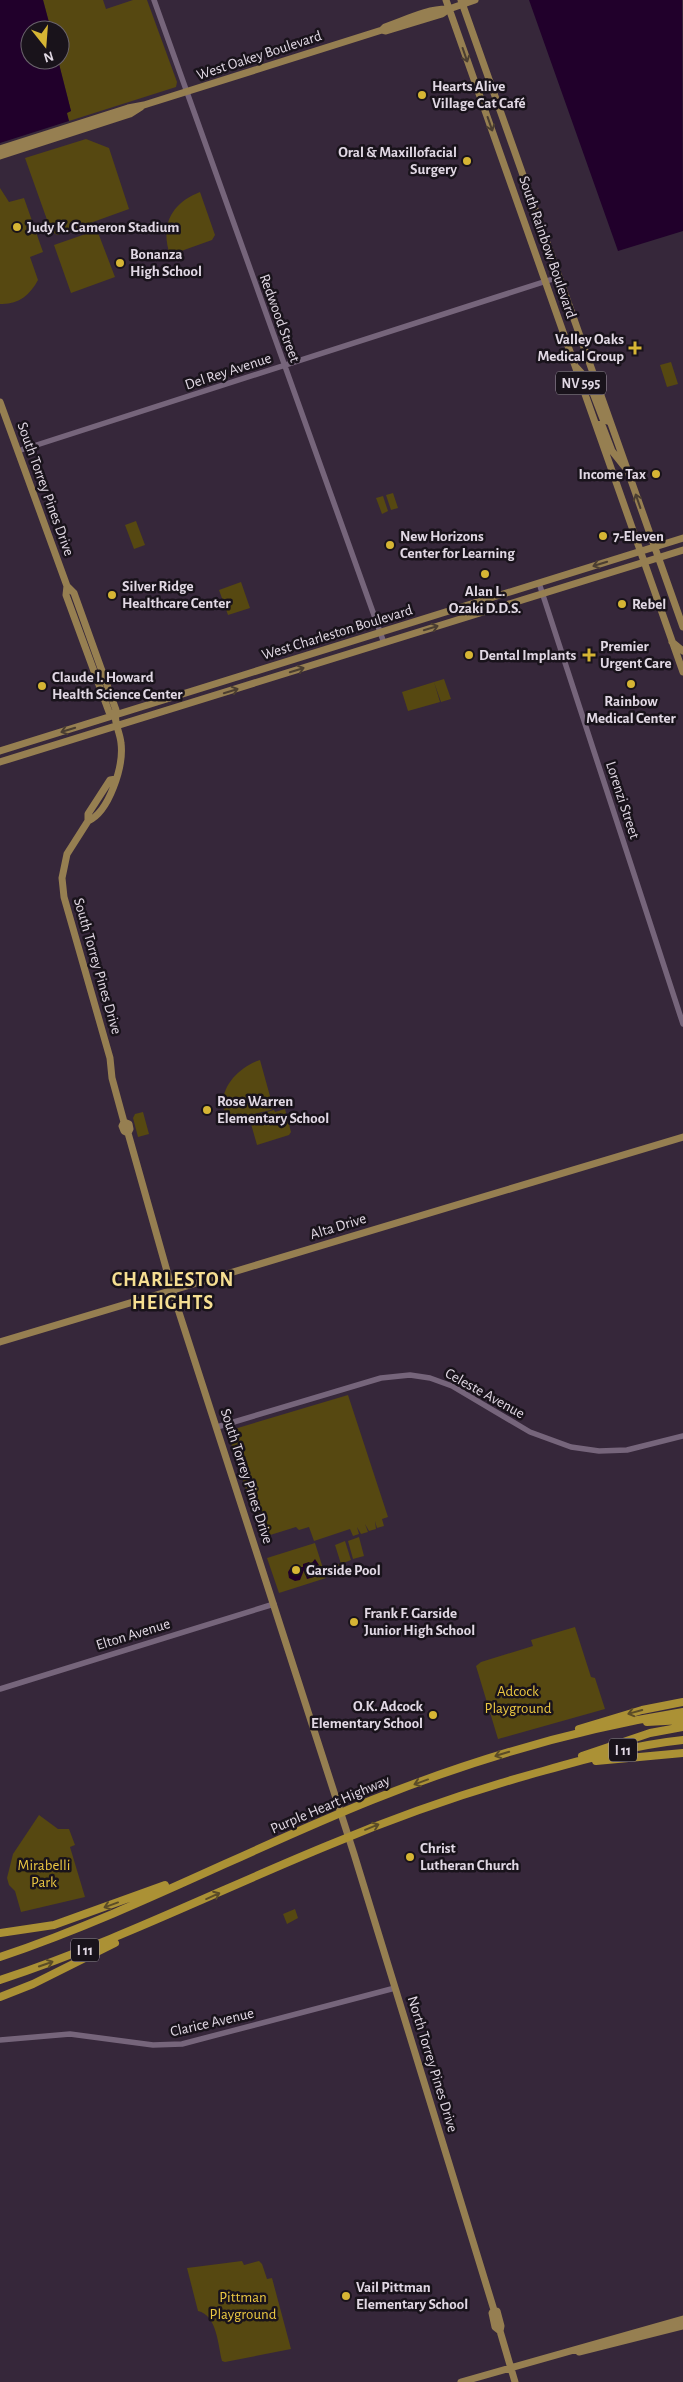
<svg xmlns="http://www.w3.org/2000/svg" width="683" height="2382" font-family="'Alegreya Sans',sans-serif">
<rect width="100%" height="100%" fill="#36273a"/>
<path fill="#564811" d="M43 0H103L106 9 133 0H147L177 82 176 87 69 121 66 113 71 111 58 60H60V30H51Z
M86 139 109 148 129 209 57 235 51 231 25 158Z
M0 188 9 202 24 198 43 252 30 257 38 280C30 295 18 305 0 304Z
M200 192 215 235 212 240 170 255C160 226 171 203 200 192Z
M97 230 115 277 71 293 54 245Z
M671 362 678 384 667 387 660 365Z
M393 493 398 508 391 510 386 495Z
M383 496 388 511 382 514 376 498Z
M136 521 145 545 134 549 125 525Z
M241 582 250 608 228 615 219 590Z
M444 679 451 699 441 702 434 682Z
M434 682 440 702 408 711 402 692Z
M260 1060 273 1107 271 1110 228 1120C212 1094 237 1067 260 1060Z
M285 1109 291 1132 289 1135 257 1145 249 1117 274 1110 275 1112Z
M143 1112 149 1134 138 1137 133 1118 135 1114Z
M348 1395 388 1517 382 1519 384 1526 377 1528 375 1521 376 1529 369 1531 365 1524 368 1532 361 1534 357 1527 359 1534 353 1536 350 1529 314 1541 309 1527 299 1530 296 1527 267 1536H261L228 1434 231 1430Z
M359 1537 364 1556 353 1559 348 1541Z
M345 1541 351 1560 341 1564 335 1545Z
M315 1543 326 1578 279 1593 267 1558Z
M340 1564 343 1572 328 1576 325 1569Z
M575 1627 591 1677 595 1678 605 1709 498 1739 476 1666 481 1662 533 1646 531 1640Z
M39 1815 58 1829H69L75 1845 70 1847 85 1897 21 1912 15 1891 9 1885 7 1878 13 1854Z
M295 1909 298 1918 287 1924 283 1914Z
M242 2261 244 2265 259 2261 262 2264 267 2279 272 2278 291 2349 225 2362 222 2361C218 2345 217 2315 198 2311L187 2268Z"/>
<path fill="#21002b" d="M0 0H43L51 30H30V60H58L71 111 67 113 69 121 0 143Z
M529 0H682L683 231 618 251Z
M315 1559 319 1565 311 1568 314 1577 307 1579 304 1570 300 1580 295 1581 289 1578 288 1572 291 1567H303V1564L309 1562 311 1564Z"/>
<g fill="none" stroke-linecap="round" stroke-linejoin="round">
<path stroke="#76657b" stroke-width="5.5" d="M154 0 384 643
M18 451 559 277
M539 583 683 1024
M217 1427 381 1378 410 1375 430 1378 452 1386 530 1432 571 1447 599 1451 627 1450 683 1436
M0 1689 274 1604
M0 2040 70 2034 153 2045 182 2044 395 1988"/>
<path stroke="#967f51" stroke-width="7" d="M446 0 683 672
M461 0 683 627
M382 30 385 27C405 20 428 8 449 9
M0 149 128 108 144 105 382 30 386 31 442 14 449 9 475 0
M0 156 130 114 141 107
M577 368 588 380 603 419 610 422
M0 402 67 586 66 595 109 712 114 716
M596 424 602 425 612 451 624 466
M67 586 74 593 116 710C113 721 120 732 121 743 124 766 109 812 88 821
M672 642 683 651
M0 751 683 538
M0 762 683 550
M116 779 110 780 88 814V821L67 854 62 878 64 897 110 1058 112 1078 124 1122 122 1126 124 1131 128 1133
M124 1122 129 1124 130 1129 128 1133 176 1303 354 1854 494 2310
M0 1342 683 1137
M494 2310 492 2313 495 2327 500 2331 515 2382
M494 2310 497 2311 501 2326 500 2331
M579 2352 683 2326
M461 2382 683 2319"/>
<path stroke="#ab9135" stroke-width="8" d="M647 1722 683 1720
M579 1729 642 1710 683 1702
M582 1756 650 1733 683 1727
M596 1761 683 1753
M0 1933 54 1925 165 1885
M0 1957C128 1914 247 1850 372 1800 472 1760 576 1729 683 1712
M0 1980C113 1943 219 1890 329 1845 398 1816 470 1791 543 1771 589 1758 635 1745 683 1740
M0 1997 33 1984 115 1943"/>
</g>
<defs><path id="oneway-shaft" d="M-6 0H5M1.5-3L5.5 0L1.5 3" fill="none" stroke-width="1.6" stroke-linecap="round" stroke-linejoin="round" transform="scale(1.25)"/></defs>
<g stroke="#4b3e31">
<use href="#oneway-shaft" transform="translate(465 55) rotate(71)"/>
<use href="#oneway-shaft" transform="translate(490 124) rotate(71)"/>
<use href="#oneway-shaft" transform="translate(638 501) rotate(-109)"/>
<use href="#oneway-shaft" transform="translate(600 564) rotate(163)"/>
<use href="#oneway-shaft" transform="translate(431 628) rotate(-17)"/>
<use href="#oneway-shaft" transform="translate(297 670) rotate(-17)"/>
<use href="#oneway-shaft" transform="translate(231 691) rotate(-17)"/>
<use href="#oneway-shaft" transform="translate(68 730) rotate(163)"/>
</g>
<g stroke="#5b4c27">
<use href="#oneway-shaft" transform="translate(635 1712) rotate(165)"/>
<use href="#oneway-shaft" transform="translate(502 1754) rotate(163)"/>
<use href="#oneway-shaft" transform="translate(421 1782) rotate(160)"/>
<use href="#oneway-shaft" transform="translate(372 1827) rotate(-22)"/>
<use href="#oneway-shaft" transform="translate(213 1896) rotate(-24)"/>
<use href="#oneway-shaft" transform="translate(111 1905) rotate(160)"/>
<use href="#oneway-shaft" transform="translate(46 1964) rotate(-19)"/>
</g>
<g fill="#d6b534" stroke="#19131b" stroke-width="2">
<circle cx="422" cy="95" r="5"/>
<circle cx="467" cy="161" r="5"/>
<circle cx="17" cy="227" r="5"/>
<circle cx="120" cy="263" r="5"/>
<path d="M632.5 340.5h5v5h5v5h-5v5h-5v-5h-5v-5h5z"/>
<circle cx="656" cy="474" r="5"/>
<circle cx="603" cy="536" r="5"/>
<circle cx="390" cy="545" r="5"/>
<circle cx="485" cy="574" r="5"/>
<circle cx="112" cy="595" r="5"/>
<circle cx="622" cy="604" r="5"/>
<circle cx="469" cy="655" r="5"/>
<path d="M586.5 647.5h5v5h5v5h-5v5h-5v-5h-5v-5h5z"/>
<circle cx="631" cy="684" r="5"/>
<circle cx="42" cy="686" r="5"/>
<circle cx="207" cy="1110" r="5"/>
<circle cx="296" cy="1570" r="5"/>
<circle cx="354" cy="1622" r="5"/>
<circle cx="433" cy="1715" r="5"/>
<circle cx="410" cy="1857" r="5"/>
<circle cx="346" cy="2296" r="5"/>
</g>
<g text-anchor="middle" stroke-width="5" stroke-linejoin="round" paint-order="stroke">
<g fill="#19131b" stroke="#a59da8" stroke-width="1">
<rect x="556" y="371.5" width="50" height="23" rx="4"/>
<rect x="609" y="1738.5" width="28" height="23" rx="4"/>
<rect x="71" y="1938.5" width="28" height="23" rx="4"/>
</g>
<g font-size="14" font-weight="bold" fill="#e1d8e4">
<text x="581" y="388">NV 595</text>
<text x="623" y="1755">I 11</text>
<text x="85" y="1955">I 11</text>
</g>
<g font-size="15" fill="#e1d8e4" stroke="#19131b">
<text transform="translate(259 55) rotate(-18)" y="5">West Oakey Boulevard</text>
<text transform="translate(548 247) rotate(71)" y="5">South Rainbow Boulevard</text>
<text transform="translate(280 318) rotate(70)" y="5">Redwood Street</text>
<text transform="translate(228 371) rotate(-18)" y="5">Del Rey Avenue</text>
<text transform="translate(46 489) rotate(70)" y="5">South Torrey Pines Drive</text>
<text transform="translate(337 632) rotate(-17)" y="5">West Charleston Boulevard</text>
<text transform="translate(623 800) rotate(72)" y="5">Lorenzi Street</text>
<text transform="translate(98 966) rotate(74)" y="5">South Torrey Pines Drive</text>
<text transform="translate(338 1226) rotate(-17)" y="5">Alta Drive</text>
<text transform="translate(485 1393) rotate(29)" y="5">Celeste Avenue</text>
<text transform="translate(247 1476) rotate(72)" y="5">South Torrey Pines Drive</text>
<text transform="translate(133 1634) rotate(-17)" y="5">Elton Avenue</text>
<text transform="translate(330 1804) rotate(-23)" y="5">Purple Heart Highway</text>
<text transform="translate(212 2022) rotate(-13)" y="5">Clarice Avenue</text>
<text transform="translate(433 2064) rotate(73)" y="5">North Torrey Pines Drive</text>
</g>
<g font-size="15" font-weight="bold" fill="#e1d8e4" stroke="#19131b" text-anchor="start">
<text x="432" y="91">Hearts Alive<tspan x="432" dy="17">Village Cat Café</tspan></text>
<text x="457" y="157" text-anchor="end">Oral &amp; Maxillofacial<tspan x="457" dy="17">Surgery</tspan></text>
<text x="27" y="232">Judy K. Cameron Stadium</text>
<text x="130" y="259">Bonanza<tspan x="130" dy="17">High School</tspan></text>
<text x="624" y="344" text-anchor="end">Valley Oaks<tspan x="624" dy="17">Medical Group</tspan></text>
<text x="646" y="479" text-anchor="end">Income Tax</text>
<text x="400" y="541">New Horizons<tspan x="400" dy="17">Center for Learning</tspan></text>
<text x="613" y="541">7-Eleven</text>
<text x="122" y="591">Silver Ridge<tspan x="122" dy="17">Healthcare Center</tspan></text>
<text x="485" y="596" text-anchor="middle">Alan L.<tspan x="485" dy="17">Ozaki D.D.S.</tspan></text>
<text x="632" y="609">Rebel</text>
<text x="600" y="651">Premier<tspan x="600" dy="17">Urgent Care</tspan></text>
<text x="479" y="660">Dental Implants</text>
<text x="52" y="682">Claude I. Howard<tspan x="52" dy="17">Health Science Center</tspan></text>
<text x="631" y="706" text-anchor="middle">Rainbow<tspan x="631" dy="17">Medical Center</tspan></text>
<text x="217" y="1106">Rose Warren<tspan x="217" dy="17">Elementary School</tspan></text>
<text x="306" y="1575">Garside Pool</text>
<text x="364" y="1618">Frank F. Garside<tspan x="364" dy="17">Junior High School</tspan></text>
<text x="423" y="1711" text-anchor="end">O.K. Adcock<tspan x="423" dy="17">Elementary School</tspan></text>
<text x="420" y="1853">Christ<tspan x="420" dy="17">Lutheran Church</tspan></text>
<text x="356" y="2292">Vail Pittman<tspan x="356" dy="17">Elementary School</tspan></text>
</g>
<g font-size="15" fill="#ebc742" stroke="#19131b">
<text x="518" y="1696">Adcock<tspan x="518" dy="17">Playground</tspan></text>
<text x="44" y="1870">Mirabelli<tspan x="44" dy="17">Park</tspan></text>
<text x="243" y="2302">Pittman<tspan x="243" dy="17">Playground</tspan></text>
</g>
<g font-size="20" font-weight="bold" letter-spacing="1" fill="#f6df92" stroke="#19131b">
<text x="173" y="1286">CHARLESTON<tspan x="173" dy="23">HEIGHTS</tspan></text>
</g>
</g>
<g transform="translate(45 45) rotate(163)"><circle r="24" fill="#19131b" stroke="#69626b"/>
<path d="M0-4L9 19L0 12L-9 19Z" fill="#d6b534"/>
<text y="-8" font-size="14" font-weight="bold" text-anchor="middle" fill="#e1d8e4">N</text>
</g>
</svg>
